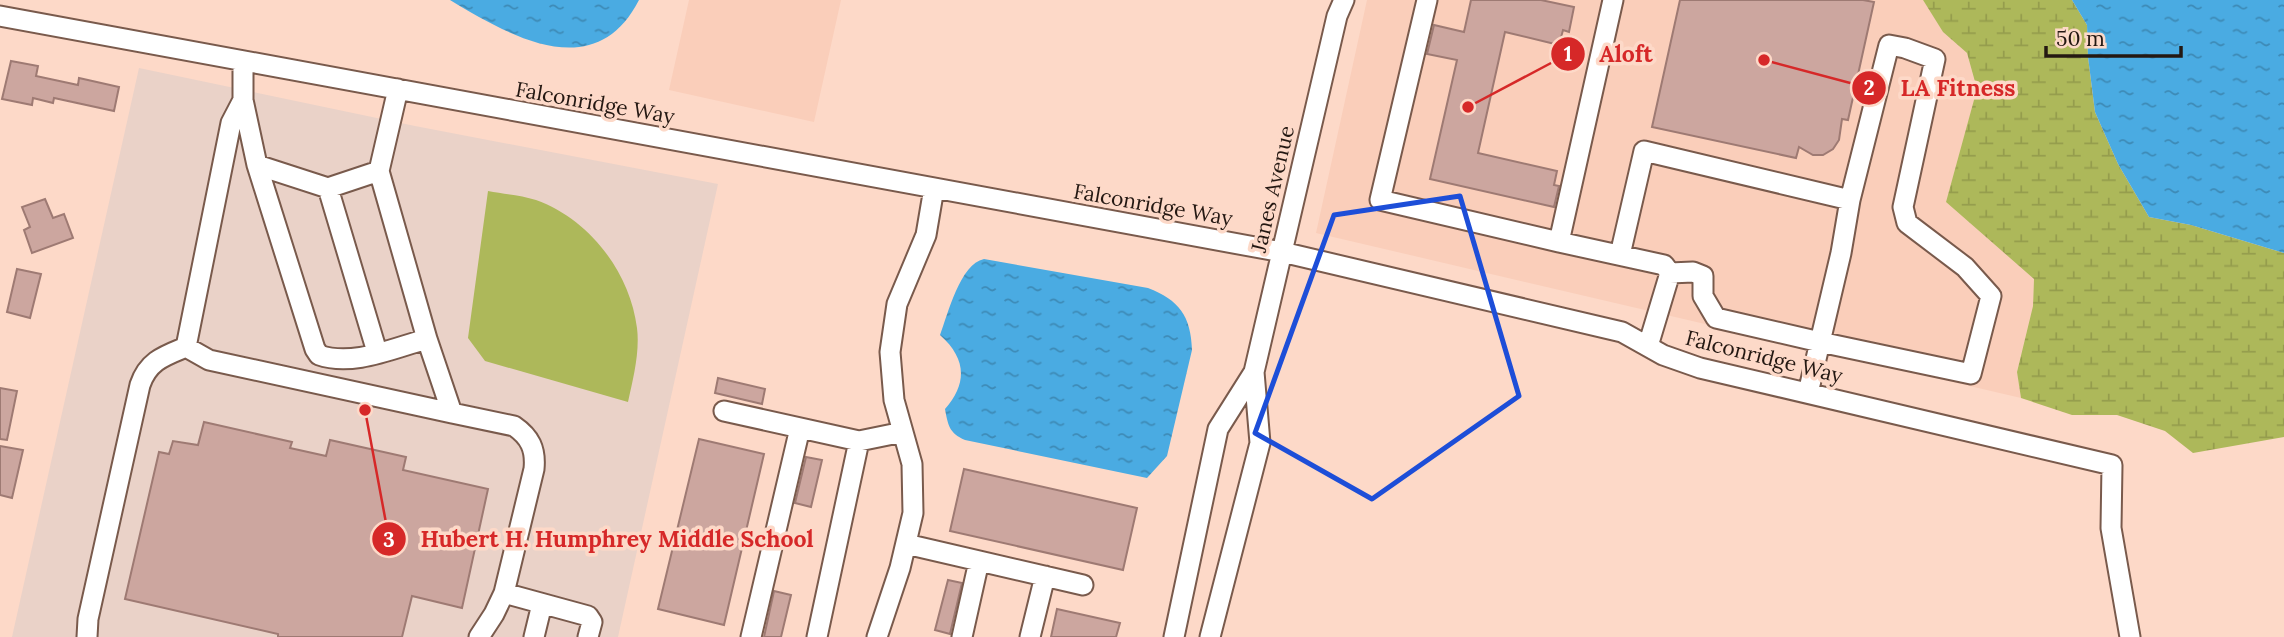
<svg xmlns="http://www.w3.org/2000/svg" width="2284" height="637" font-family="Lora,serif">
<defs>
<pattern id="wetland-marsh" width="20" height="14" patternUnits="userSpaceOnUse" patternTransform="scale(1.75)"><rect width="20" height="14" fill="#adb85a"/><path d="M1 5h8M5 5V1M11 12h8M15 12V8" fill="none" stroke="#959d4d"/></pattern>
<pattern id="water-ripples" width="26" height="14" patternUnits="userSpaceOnUse" patternTransform="scale(1.75)"><rect width="26" height="14" fill="#4aabe2"/><path d="M2 4q2-2 4 0t4 0M15 11q2-2 4 0t4 0" fill="none" stroke="#3d8ab6"/></pattern>
</defs>
<rect width="100%" height="100%" fill="#fdd9c8"/>
<path fill="#faceba" d="M689 0H841L814 122 669 90Z
M1367 0H1923L1943 32 1967 53 1977 90 1946 202 2034 279 2033 306 2017 371 2021 398 1316 233Z"/>
<path fill="#ead2c8" d="M139 68 415 126 718 184 618 637H12Z"/>
<path fill="url(#wetland-marsh)" d="M1923 0H2072L2087 25 2088 57 2095 112 2118 164 2149 217 2191 225 2284 253V437L2193 453 2165 431 2117 415H2072L2021 398 2017 372 2033 306 2034 279 1946 202 1977 89 1967 53 1943 32Z"/>
<path fill="#adb85a" d="M488 191C503 194 521 195 536 200 589 219 630 272 637 328 640 352 633 379 628 402L485 361 468 338Z"/>
<path fill="url(#water-ripples)" d="M450 0H639C595 86 510 36 450 0Z
M2072 0H2284V253L2191 225 2149 217 2118 164 2095 112 2088 57 2087 25Z
M984 259 1148 288C1179 300 1191 316 1192 350L1167 456 1147 478 965 440C949 433 948 425 945 409 968 383 966 358 940 335 948 314 960 264 984 259Z"/>
<path fill="#cca69f" stroke="#9e7a73" stroke-width="2" d="M1471 0H1541L1574 7 1569 32 1563 30 1559 45 1505 32 1478 153 1557 171 1554 185 1559 186 1554 207 1430 179 1457 60 1427 54 1434 25 1464 32Z
M1680 0H1863L1874 2 1848 120 1842 119 1839 140 1833 149 1823 155H1813L1799 147 1796 158 1652 127Z
M11 61 38 66 36 76 78 85 79 78 119 87 114 111 54 98 53 103 33 98 32 105 2 99Z
M45 199 53 218 64 214 73 238 32 253 24 230 30 227 22 207Z
M17 269 41 274 30 318 7 312Z
M718 378 765 389 762 404 715 393Z
M0 388 17 391 7 440 0 439Z
M204 422 292 442 290 448 326 456 330 440 406 457 403 470 488 489 462 608 412 596 402 637H278V634L125 599 159 452 169 454 173 441 198 445Z
M699 439 764 454 724 625 658 609Z
M0 446 23 450 12 498 0 495Z
M806 457 822 460 811 507 795 503Z
M964 469 1137 508 1123 570 950 531Z
M948 580 962 583 950 634 935 630Z
M774 591 791 595 781 637H764Z
M1057 609 1120 623 1116 637H1051Z"/>
<g fill="none" stroke-linecap="round" stroke-linejoin="round">
<g stroke="#795a4c" stroke-width="23">
<path id="minor" d="M1427 0 1380 200 1559 242
M1613 0 1559 242 1664 265 1670 273 1648 346
M0 16 1282 252 1622 332 1663 355 1700 368 2112 465 2111 528 2130 637
M243 61V100L257 165 315 349 319 355C353 367 393 348 427 339
M398 89 379 171 427 339 452 413 514 426C530 437 536 449 534 469L504 593 588 616 592 622 588 637
M257 165 328 188 379 171
M328 188 377 352
M1620 255 1644 151 1850 200 1889 45 1905 48 1935 59 1903 207 1907 223 1965 267 1991 296 1971 374 1820 342 1841 253 1850 200
M1670 273 1693 272 1703 276V296L1716 318 1820 342 1808 393
M186 347 231 123 243 100
M724 411 859 441 903 432
M906 544 1083 585
M87 637 88 619 140 385C148 361 164 356 186 347L209 360 452 413
M479 637 494 614 504 593
M534 637 542 604
M751 637 800 428
M817 637 859 441
M877 637 900 568 913 513 912 464 894 400 890 352 897 304 926 235 934 188
M962 637 979 561
M1030 637 1045 576
M1174 637 1218 429 1254 372
M1210 637 1260 443 1254 372 1337 16 1344 0"/>
</g>
<use href="#minor" stroke="#fff" stroke-width="19"/>
</g>
<path fill="none" stroke="#1d4ed8" stroke-width="5" stroke-linejoin="round" d="M1460 196 1519 396 1372 499 1255 433 1334 215Z"/>
<g text-anchor="middle" stroke-width="7" stroke-linejoin="round" paint-order="stroke">
<g font-size="21" fill="#241812" stroke="#fdd9c8">
<text transform="translate(595 103) rotate(10)" y="7">Falconridge Way</text>
<text transform="translate(1273 189) rotate(-77)" y="7">Janes Avenue</text>
<text transform="translate(1153 205) rotate(10)" y="7">Falconridge Way</text>
<text transform="translate(1764 357) rotate(14)" y="7">Falconridge Way</text>
</g>
</g>
<path fill="none" stroke="#d62828" stroke-width="2.5" d="M1468 107L1568 54M1764 60L1869 88M365 410L389 539"/>
<g fill="#d62828" stroke="#fdd9c8" stroke-width="2.5">
<circle cx="1468" cy="107" r="7"/>
<circle cx="1764" cy="60" r="7"/>
<circle cx="365" cy="410" r="7"/>
<circle cx="1568" cy="54" r="18"/>
<circle cx="1869" cy="88" r="18"/>
<circle cx="389" cy="539" r="18"/>
</g>
<g font-size="21" text-anchor="middle" font-weight="bold" fill="#fff">
<text x="1568" y="61">1</text>
<text x="1869" y="95">2</text>
<text x="389" y="547">3</text>
</g>
<g font-size="23" text-anchor="middle" font-weight="bold" fill="#d62828" stroke="#fdd9c8" stroke-width="7" stroke-linejoin="round" paint-order="stroke">
<text x="1626" y="62">Aloft</text>
<text x="1958" y="96">LA Fitness</text>
<text x="617" y="547">Hubert H. Humphrey Middle School</text>
</g>
<path d="M2046 46v10h135v-10" fill="none" stroke="#241812" stroke-width="3.5"/>
<text x="2056" y="46" font-size="21" fill="#241812" stroke="#fdd9c8" stroke-width="5" paint-order="stroke">50 m</text>
</svg>
